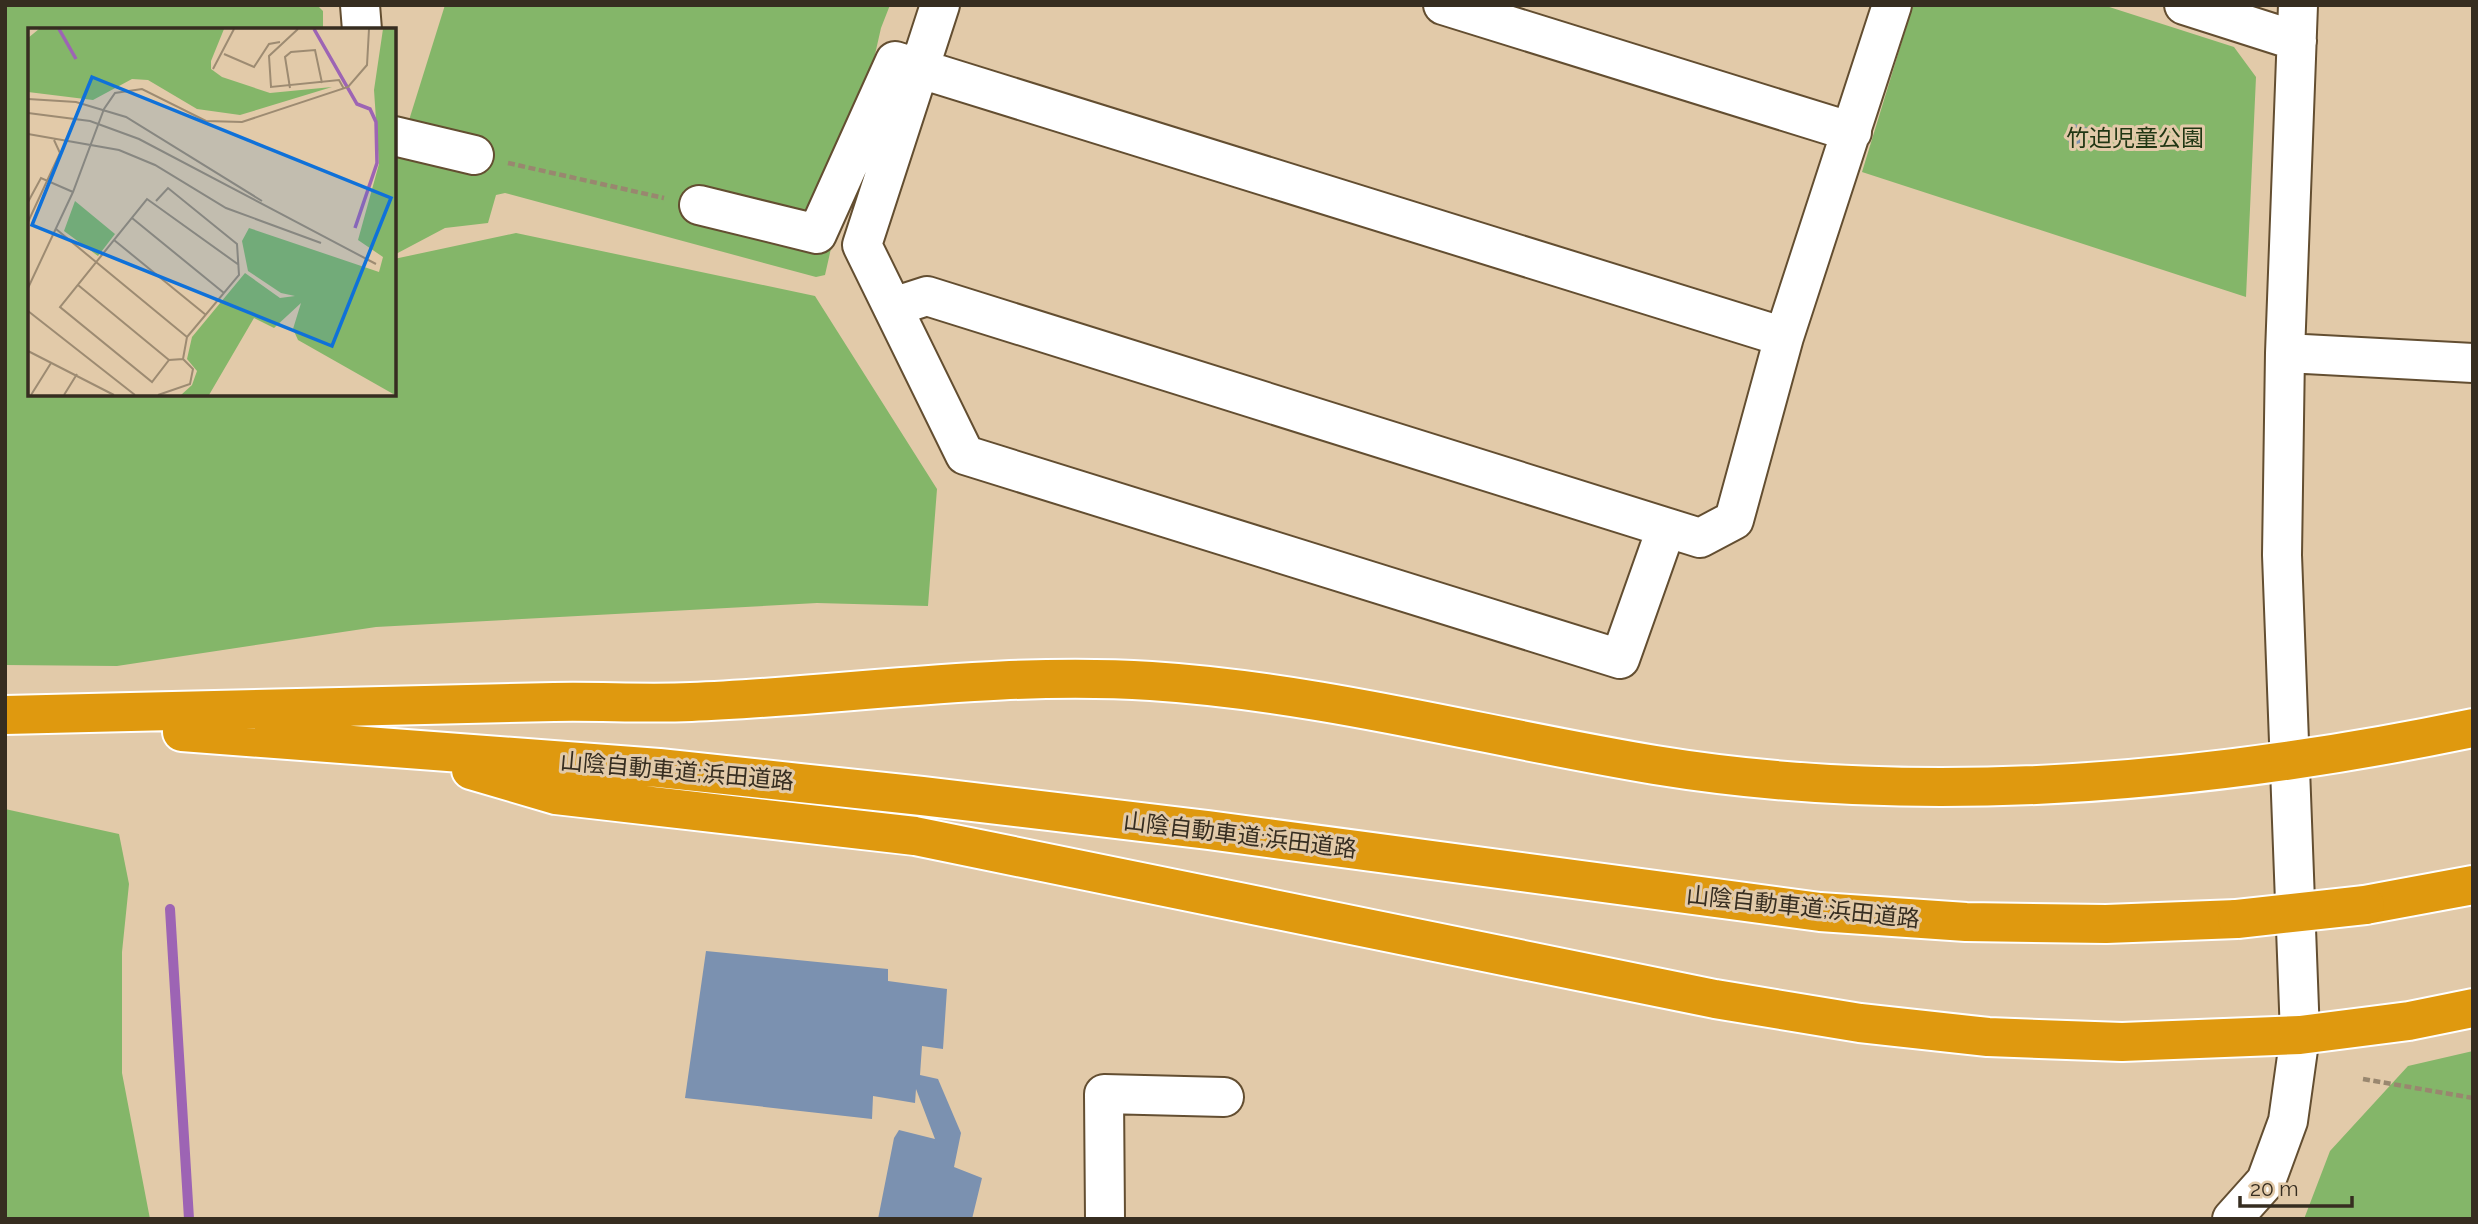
<svg xmlns="http://www.w3.org/2000/svg" width="2478" height="1224" font-family="Raleway,'Noto Sans JP',sans-serif">
<rect width="100%" height="100%" fill="#e2caa9"/>
<path fill="#84b669" d="M5 5H317L323 11V30H30V394H394V259L516 233 815 296 937 489 928 606 817 603 376 627 117 666 5 665Z
M445 5H890L881 28 825 275 816 277 505 193 496 195 488 223 445 228 394 255V134L405 133Z
M1913 5H2103L2234 47 2256 77 2246 297 1862 172Z
M5 809 119 834 129 884 122 952V1073L150 1219H5Z
M2473 1051V1219H2304L2330 1151 2408 1066Z"/>
<g fill="none" stroke-linecap="round" stroke-linejoin="round">
<path stroke="#9d64b4" stroke-width="10" d="M170 909 189 1219"/>
</g>
<path fill="#7b91b0" d="M2074 124 2092 129 2085 147 2068 142Z
M706 951 888 969V981L947 989 943 1049 922 1046 920 1075 938 1079 961 1133 954 1167 982 1178 972 1219H878L894 1138 899 1130 935 1139 916 1089 915 1103 873 1096 872 1119 685 1098Z"/>
<g fill="none" stroke-linecap="round" stroke-linejoin="round">
<g stroke="#634e31" stroke-width="42">
<path id="minor" d="M360 5 362 30
M940 5 862 245 965 455 1620 659 1666 529
M1443 5 1852 132
M2184 5 2297 41
M394 136 474 155
M699 205 817 234 895 61 1784 337
M893 307 927 296 1700 538 1734 520 1784 337 1892 5
M2285 353 2473 363
M1105 1219 1104 1094 1224 1097
M2232 1219 2266 1181 2288 1121 2300 1035 2282 555 2285 353 2298 5"/>
</g>
<g stroke="#fff" stroke-width="42">
<path id="highway" d="M5 715C188 710 371 705 554 702 599 701 645 704 691 702 844 696 997 671 1151 681 1321 692 1487 737 1655 765 1925 809 2207 783 2473 728
M182 732 659 768 922 796 1208 830 1820 912 1966 922 2106 924 2237 919
M471 770 556 795 915 836 1715 999 1860 1023 1988 1037 2122 1042 2300 1035 2409 1021 2473 1008
M2365 905 2473 885"/>
</g>
<path stroke="#99876f" stroke-width="4.5" stroke-dasharray="7 3.5" stroke-linecap="butt" d="M508 163 664 198
M2363 1079 2473 1098"/>
<use href="#minor" stroke="#fff" stroke-width="38"/>
<use href="#highway" stroke="#df990f" stroke-width="38"/>
<g stroke="#fff" stroke-width="42" stroke-linecap="butt">
<path id="highway-bridge" d="M2237 919 2365 905"/>
</g>
<use href="#highway-bridge" stroke="#df990f" stroke-width="38"/>
</g>
<g text-anchor="middle" stroke-width="6" stroke-linejoin="round" paint-order="stroke">
<g font-size="23" fill="#203613" stroke="#e2caa9">
<text x="2135" y="146">竹迫児童公園</text>
</g>
<g font-size="23" fill="#362d20" stroke="#e2caa9">
<text transform="translate(677 771) rotate(5)" y="8">山陰自動車道;浜田道路</text>
<text transform="translate(1240 835) rotate(7)" y="8">山陰自動車道;浜田道路</text>
<text transform="translate(1803 907) rotate(6)" y="8">山陰自動車道;浜田道路</text>
</g>
</g>
<g transform="translate(28 28)">
<rect width="368" height="368" fill="#e2caa9"/>
<path d="M11 1H196L183 33V41L194 49 242 65 304 59 212 87 169 81 120 52 104 51 65 72 0 64V10ZM355 1H367V367L270 312 265 301 273 275 246 300 226 290 181 367H153L164 357 169 343 159 331 164 309 217 245 252 270 267 268 253 265 220 243 214 213 221 200 351 244 355 229 330 212 351 136 346 62ZM47 173 87 206 70 228 36 203Z" fill="#84b669"/>
<path fill="none" stroke="#9d64b4" stroke-width="3.5" d="M31 1 48 31M286 1 329 76 342 81 348 94 349 135 327 200"/>
<path fill="none" stroke="#9d8b72" stroke-width="2" d="M270 1 241 28 243 59 311 52 316 61M196 26 226 39 241 16 252 14M185 41 206 1M262 60 257 29 263 24 287 22 294 55M0 71 48 74 98 89 234 173M0 85 62 93 111 111 348 236M0 106 91 122 127 137 198 180 293 215M128 173 140 160 209 216 211 247 159 309 155 331 141 332 124 354 32 279 119 171 211 237M0 174 13 150 45 164M104 190 196 265M0 194 32 125 26 112M28 201 159 309M86 212 178 287M50 257 141 332M0 260 45 164 76 81 87 65 114 61 178 93 214 94 320 59 339 37 341 1M0 283 107 367M0 323 86 367M3 367 23 335M36 367 49 346M130 367 162 356 165 341 155 331"/>
<path fill="#0f71d9" fill-opacity="0.15" stroke="#0f71d9" stroke-width="3.5" d="M64 49 363 170 304 318 4 197Z"/>
<rect width="368" height="368" fill="none" stroke="#362d20" stroke-width="3.5"/>
</g>
<rect width="2478" height="1224" fill="none" stroke="#362d20" stroke-width="14"/>
<path d="M2240 1196v10h112v-10" fill="none" stroke="#362d20" stroke-width="3.5"/>
<text x="2250" y="1196" font-size="21" fill="#362d20" stroke="#e2caa9" stroke-width="5" paint-order="stroke">20 m</text>
</svg>
